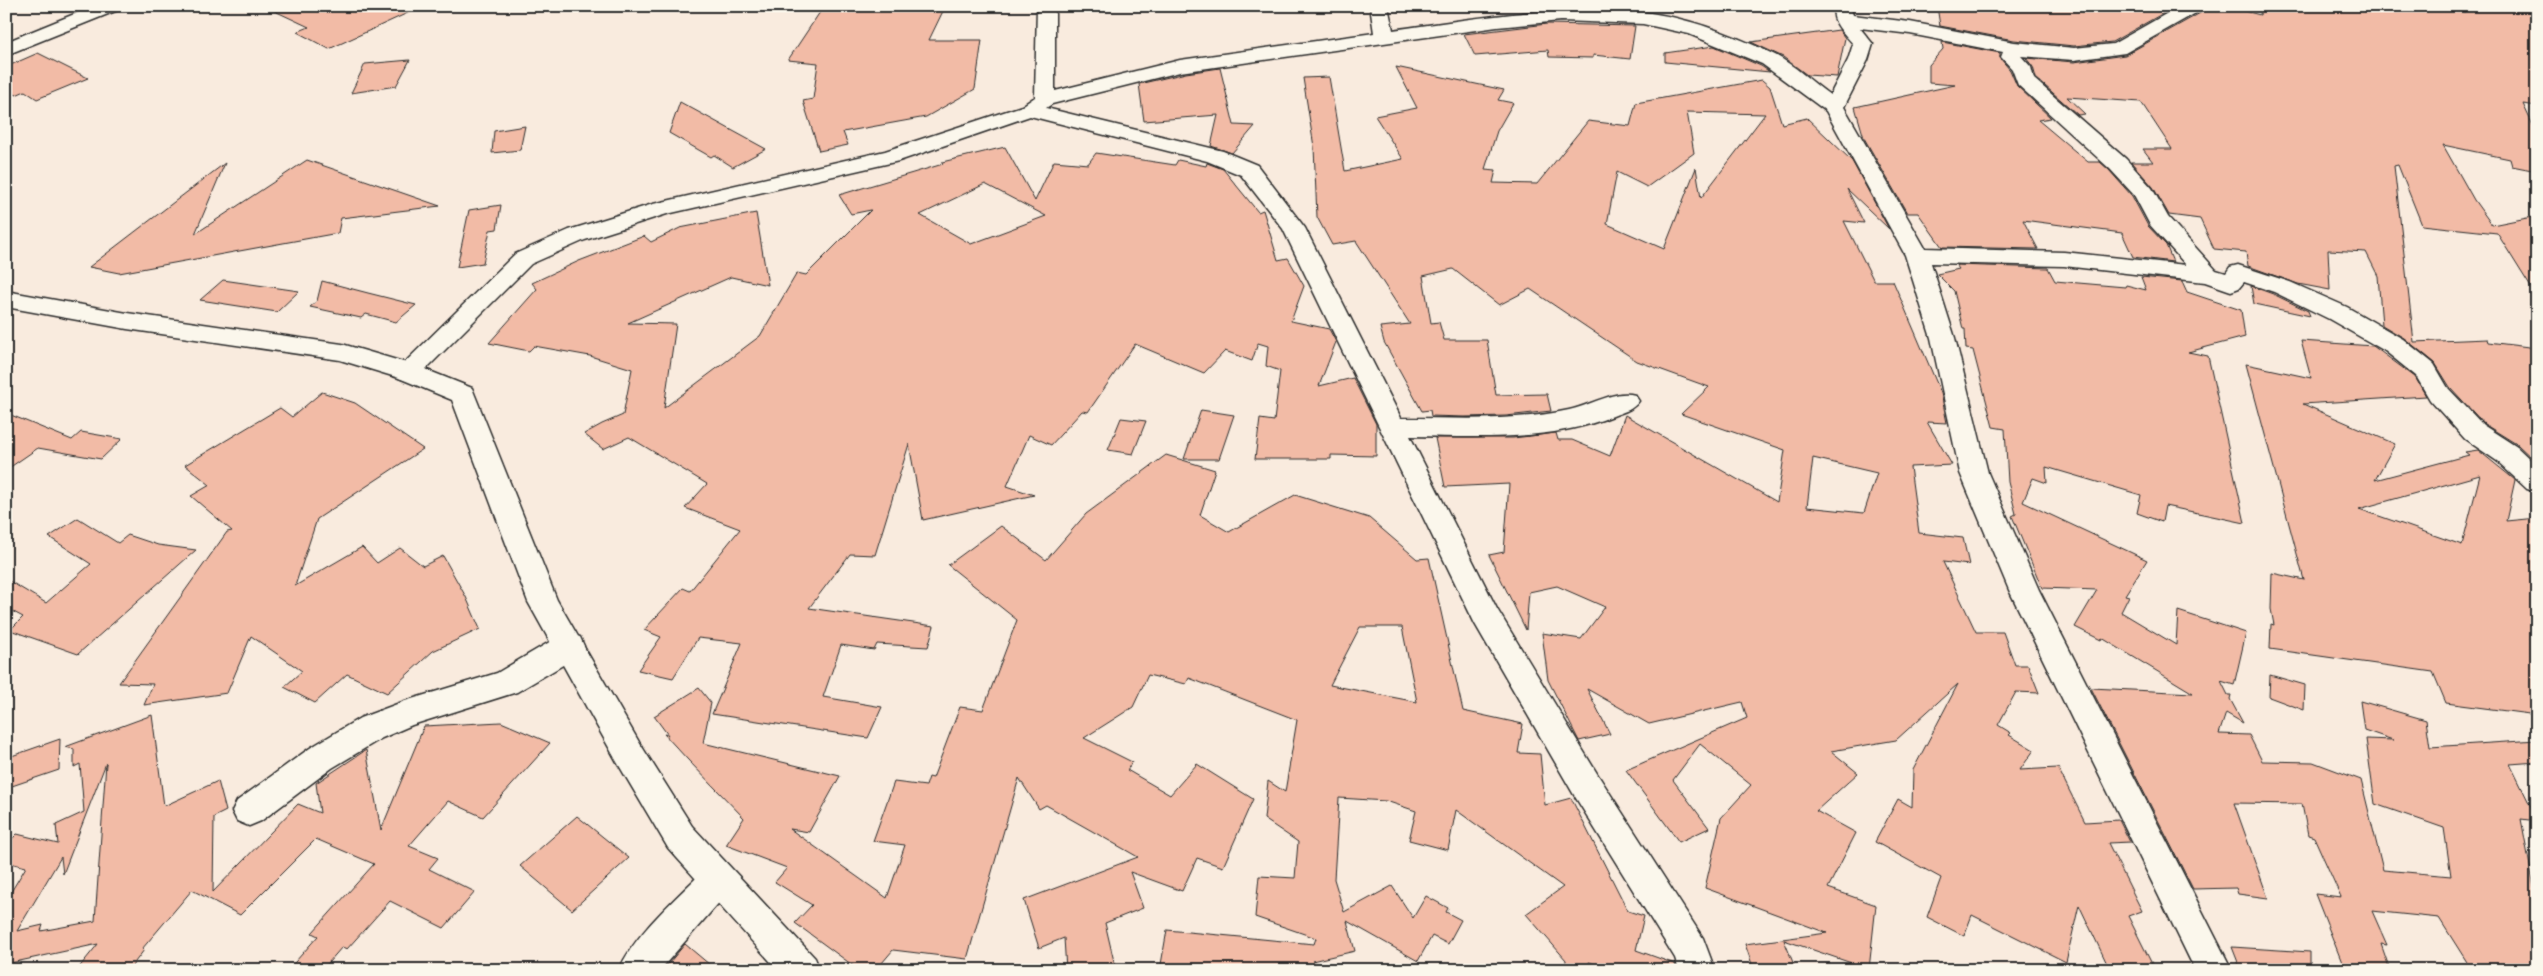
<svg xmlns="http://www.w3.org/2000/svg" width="2543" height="976" font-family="'Gochi Hand',sans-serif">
<rect width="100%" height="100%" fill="#f9ebde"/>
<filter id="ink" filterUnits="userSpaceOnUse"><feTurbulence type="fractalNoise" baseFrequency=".02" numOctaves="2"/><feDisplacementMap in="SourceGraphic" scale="10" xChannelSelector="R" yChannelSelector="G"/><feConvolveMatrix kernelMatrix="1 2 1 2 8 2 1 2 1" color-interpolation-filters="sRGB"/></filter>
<g filter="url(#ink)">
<path fill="#f2bba6" stroke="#2b2b2b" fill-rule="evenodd" d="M264 6H423L329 49 297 32 309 27Z
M824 6 909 11 911 8 944 9 929 40H982L975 89 926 117 843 132 848 145 819 151 803 101 813 99 818 63 788 60Z
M1937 6H2176L2112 42 2074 46 2014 40 1940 26Z
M2205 6H2226L2260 15 2261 6H2434L2465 12V6H2519L2537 9V106L2523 104 2537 134V171L2512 166 2510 159 2443 145 2474 200 2492 225 2537 216V297L2497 233 2422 225 2398 165 2394 166 2414 342 2487 339 2488 342 2537 348V463L2518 445 2484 424 2450 387 2435 363 2404 338 2382 325 2378 276 2366 252 2328 250 2330 290 2298 284 2248 266 2246 252 2214 249 2200 219 2169 215 2153 187 2131 162H2153L2143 149H2172L2141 102 2067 97 2085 114 2078 115 2036 78 2033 67 2026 58 2074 62 2125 55 2202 12Z
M1547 24 1635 26 1630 59 1593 55V58L1549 57 1548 50 1475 56 1464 34Z
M1839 30 1845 38 1837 77 1807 75 1783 57 1751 42Z
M1942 42 2000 53V58L2010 70 2017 86 2051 118 2038 120 2088 162H2100L2109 170 2132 196 2148 226 2166 245 2173 262 2133 257 2122 233 2023 220 2038 249 1942 247 1918 213H1907L1864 138 1855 107 1955 85 1929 83V65L1943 49Z
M1714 46 1761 66 1770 72 1665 62V53Z
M38 53 88 78 37 99 25 91 16 95 6 88V67Z
M410 60 396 86 351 93 365 64Z
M1396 67 1504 90 1498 100 1513 103 1497 131 1485 169 1496 170 1493 183 1537 184 1588 121 1630 126 1636 103 1762 80 1770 87 1782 124 1807 118 1852 161 1889 229 1847 189 1864 223 1844 221 1874 281H1893L1941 393 1947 423 1927 422 1952 465 1910 467 1919 533 1963 538 1969 565 1943 562 1976 632H2003L2015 665H2028L2039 693 2016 692 1998 725 2011 733 2009 735 2034 750 2020 770 2058 768 2085 822 2119 820 2130 842 2108 843 2142 911 2128 916 2154 968 2110 970 2079 905 2066 962 1972 915 1964 936 1927 917 1941 878 1875 842 1898 799 1912 807 1913 770 1958 684 1896 740 1831 751 1858 773 1816 811 1856 833 1828 888 1876 905 1869 969 1784 940 1796 970H1754L1745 944 1827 933 1705 888 1721 818 1751 785 1700 744 1673 780 1709 828 1679 842 1626 770 1747 718 1742 702 1649 724 1587 689 1610 734 1579 741 1548 680 1542 633 1581 639 1605 607 1557 586 1529 592 1526 630 1489 555 1504 552 1509 484 1445 487 1435 438H1513L1556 433 1558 440H1572L1610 456 1625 415 1777 502 1785 450 1681 414 1709 387 1637 361 1530 289 1499 305 1453 269 1423 276 1431 323 1439 322 1444 340H1487L1496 395 1547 394 1551 411 1506 416 1464 417 1431 416 1430 410 1422 411 1384 342 1380 327 1410 324 1356 241 1332 245 1317 217 1314 147 1303 78 1329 77 1345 171 1403 159 1375 116 1417 108ZM1687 112 1765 114 1701 198 1696 168 1664 249 1607 224 1617 172 1647 187 1694 153ZM1813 458 1877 473 1864 513 1807 507Z
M1220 68 1234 125 1255 126 1232 153 1211 146 1218 115 1144 121 1139 84 1186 73Z
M680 102 766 149 733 167 714 155 711 157 669 133Z
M525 126 520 150 492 153 494 131Z
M1005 147 1035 201 1054 161 1088 164 1096 153 1175 165 1178 160 1206 166 1207 163 1223 169 1258 212 1263 210 1278 260 1288 258 1304 286 1291 321 1329 329 1336 342 1319 386 1353 378 1376 424V456L1331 455V459H1255L1260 419 1274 421 1280 371 1266 366 1268 346 1258 343 1252 361 1225 351 1204 373 1135 344 1088 412 1082 411 1051 445 1029 435 1007 486 1034 495 923 520 909 444 875 555 850 554 809 608 934 626 928 647 877 644 874 650 841 645 823 697 882 707 868 738 712 714 742 643 698 638 673 678 638 670 661 637 644 630 683 588 690 591 740 529 685 508 707 484 629 437 603 449 584 434 602 424 623 415 632 369 590 356 534 346 529 351 489 343 537 289 532 283 579 261 644 236 651 242 680 228 756 213 768 285 731 277 628 323 676 324 664 408 760 336 797 273 806 275 871 210 851 214 839 195 943 164 942 162ZM985 184 1046 216 971 244 920 215Z
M307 160 440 206 341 218 338 233 119 273 89 267 225 163 195 234Z
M501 205 497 229 490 230 483 263 457 267 469 210Z
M1956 265 2048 268 2055 281 2125 287 2126 285 2146 290 2141 277 2182 281 2187 292 2241 310 2245 337 2188 352 2208 356 2245 523 2165 506 2162 522 2137 513 2141 495 2046 467 2047 483 2033 478 2023 502 2147 560 2125 595 2129 596 2121 612 2176 645 2178 611 2246 633 2234 685 2221 681 2228 695H2231L2230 699 2243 723 2226 713 2219 734 2249 735 2262 761 2313 762 2361 780 2383 870 2451 876 2444 828 2375 804 2366 739 2393 740 2364 730 2360 701 2426 720 2430 747 2537 740V762L2510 764 2537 819V821L2521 819 2535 892H2537V970H2472L2439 918 2372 911 2387 945 2381 944 2390 970H2345L2315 894 2341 897 2314 837 2308 835 2302 804 2234 803 2268 898 2238 894 2236 888 2193 889 2091 688 2193 693 2102 638 2101 640 2075 627 2097 590 2042 588 2012 516 2016 514 2008 482 2005 429 1993 427 1973 350 1966 349 1965 329H1963L1954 291 1937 274 1959 269Z
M223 280 299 291 277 312 200 300Z
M322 281 368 293 416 305 396 322 366 314 361 318 310 307 317 301Z
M2251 286 2273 294 2308 311 2310 316 2254 304Z
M2301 341 2373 346 2415 377 2426 396 2303 404 2395 444 2375 480 2469 455 2465 452 2478 450 2515 480 2506 521 2537 518V715L2446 703 2433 672 2270 649 2271 624 2274 625 2271 609 2272 573 2304 580 2246 364 2311 378ZM2480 475 2462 545 2359 509Z
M322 392 355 403 423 449 317 519 295 586 362 547 377 563 400 548 423 566 443 556 466 597 480 629 433 651 387 693 347 674 315 703 284 687 302 671 251 636 227 693 144 705 153 684 119 683 227 532 232 531 191 496 210 485 185 465 280 408 292 417Z
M1201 410 1234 415 1219 459H1184Z
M6 413 72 440 81 432 122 439 101 459 38 448 6 470Z
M1121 418 1146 421 1133 454 1108 450Z
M1166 455 1215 470 1200 515 1229 532 1295 495 1369 518 1417 559 1429 558 1463 711 1523 724 1518 753 1540 754 1545 805 1571 798 1628 911 1644 916 1636 950 1675 964 1677 970H1612L1589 962V970H1565L1566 960 1526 914 1563 887 1456 810 1448 850 1409 840 1416 811 1386 801 1339 798 1334 879 1344 912 1392 886 1413 918 1426 896 1448 908 1446 912 1461 920 1448 944 1432 936 1418 961 1347 921 1355 951 1312 961 1332 970H1160L1167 930 1314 944 1316 938 1255 917 1259 876 1295 878 1298 842 1264 819 1268 781 1285 792 1297 720 1189 678 1186 684 1148 675 1133 707 1084 738 1132 762 1127 770 1170 795 1197 764 1253 799 1223 867 1197 858 1182 891 1130 872 1143 908 1105 923 1116 970H1066L1064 938 1039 948 1024 900 1138 857 1046 805 1039 809 1019 778 967 959 893 950 876 970H859L795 923 812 905 775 882 787 868 726 845 744 818 688 760 664 734 668 735 654 716 699 688 711 703 703 743 840 776 809 832 790 829 887 898 905 845 873 841 894 782 926 786 929 777 933 778 960 707 983 710 1017 620 948 565 1001 526 1046 560 1086 514ZM1360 627H1402L1417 702 1330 685Z
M78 518 118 543 128 535 158 545 196 550 78 654 10 630 23 617 6 608V579L46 603 91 564 49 537Z
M2270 675 2305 685 2304 710 2269 697Z
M152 715 164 806 218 781 226 811 214 817 213 892 298 804 320 813 316 783 366 750 381 830 424 726 501 722 550 743 483 817 448 801 409 846 438 858 429 869 475 892 444 928 390 901 347 949 342 947 322 970H288L318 936 312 933 374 864 316 839 240 915 192 890 142 949 144 950 129 970H77L98 944 6 964V900L26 867 6 862V845L17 834 58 844 56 825 84 812 80 764 74 767V749L65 747ZM106 763 95 921 41 931 43 925 17 931 61 857 63 874Z
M60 739 59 770 6 788V758Z
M577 816 629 858 572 910 520 866Z
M685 944 716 970H663Z
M2232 947 2310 952V970H2241Z"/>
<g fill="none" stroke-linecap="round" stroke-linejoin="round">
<g stroke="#2b2b2b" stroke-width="3">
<path id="minor" d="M94 6H120L118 10 6 55V42Z
M1037 6H1055V91L1180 60 1374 33 1370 6H1388L1393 30C1476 18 1558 4 1642 12 1687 17 1734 35 1775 55 1794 65 1812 82 1830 95L1848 60 1853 44C1846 35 1827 19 1836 6H1850L1853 15 1910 22 2014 42 2074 48 2113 44 2180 6H2203L2201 10 2125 53 2074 60 2021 56 2031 67 2034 79 2126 159 2152 188 2168 217 2216 270 2226 273 2230 267 2238 265 2290 282 2347 307 2403 339 2434 364 2448 388 2483 425 2517 447 2537 466V492L2527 489 2497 461 2465 439 2430 400 2416 376 2385 351 2329 319 2274 292 2244 282 2239 288 2231 291 2205 282 2064 266 1931 263 1955 338 1988 473 2039 590 2232 970H2195L2009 590 1960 473 1931 338 1905 255 1826 111 1762 64 1689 34 1643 24 1561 21 1497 27 1180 72 1052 104 1046 108 1223 151 1257 165 1305 228 1401 418C1457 418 1514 422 1569 410 1590 406 1615 389 1635 395L1639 401C1633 410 1623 412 1613 416 1549 442 1478 437 1410 436L1497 609 1598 775 1703 938 1715 970H1679L1675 958 1574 795 1475 624 1283 229 1241 175 1207 161 1030 116 899 161 667 214 585 240 531 264 417 378 408 381 399 378 395 372 515 254 569 230 653 204 885 151 1022 106 1035 97ZM1860 28 1910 34 2003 52 2001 57 2012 69 2018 85 2110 169 2134 195 2150 225 2186 265 2064 252 1925 248 1844 107 1868 60 1873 44Z
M569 634 580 637 584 646 580 655 517 692 412 725 382 738 332 768 261 821 249 826 237 821 232 811 237 801 310 748 360 718 405 701 497 673 558 637Z
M718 863 730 868 735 879 730 890 660 970H619C635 933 678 897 706 868Z"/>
</g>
<g stroke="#2b2b2b" stroke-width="3">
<path id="tertiary" d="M6 291 127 313 342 344 417 366 472 388 557 600 639 742 692 826 815 958 820 970H778L668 848 617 762 528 602 452 400 399 378 340 360 127 329 6 307Z"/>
</g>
<use href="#minor" fill="#fbf7ec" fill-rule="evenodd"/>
<use href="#tertiary" fill="#fbf7ec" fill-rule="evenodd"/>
</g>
</g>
<rect width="2543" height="976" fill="none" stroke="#fbf7ec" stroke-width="25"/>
<rect x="12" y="12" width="2518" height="951" fill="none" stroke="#2b2b2b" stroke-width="2" filter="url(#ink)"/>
</svg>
